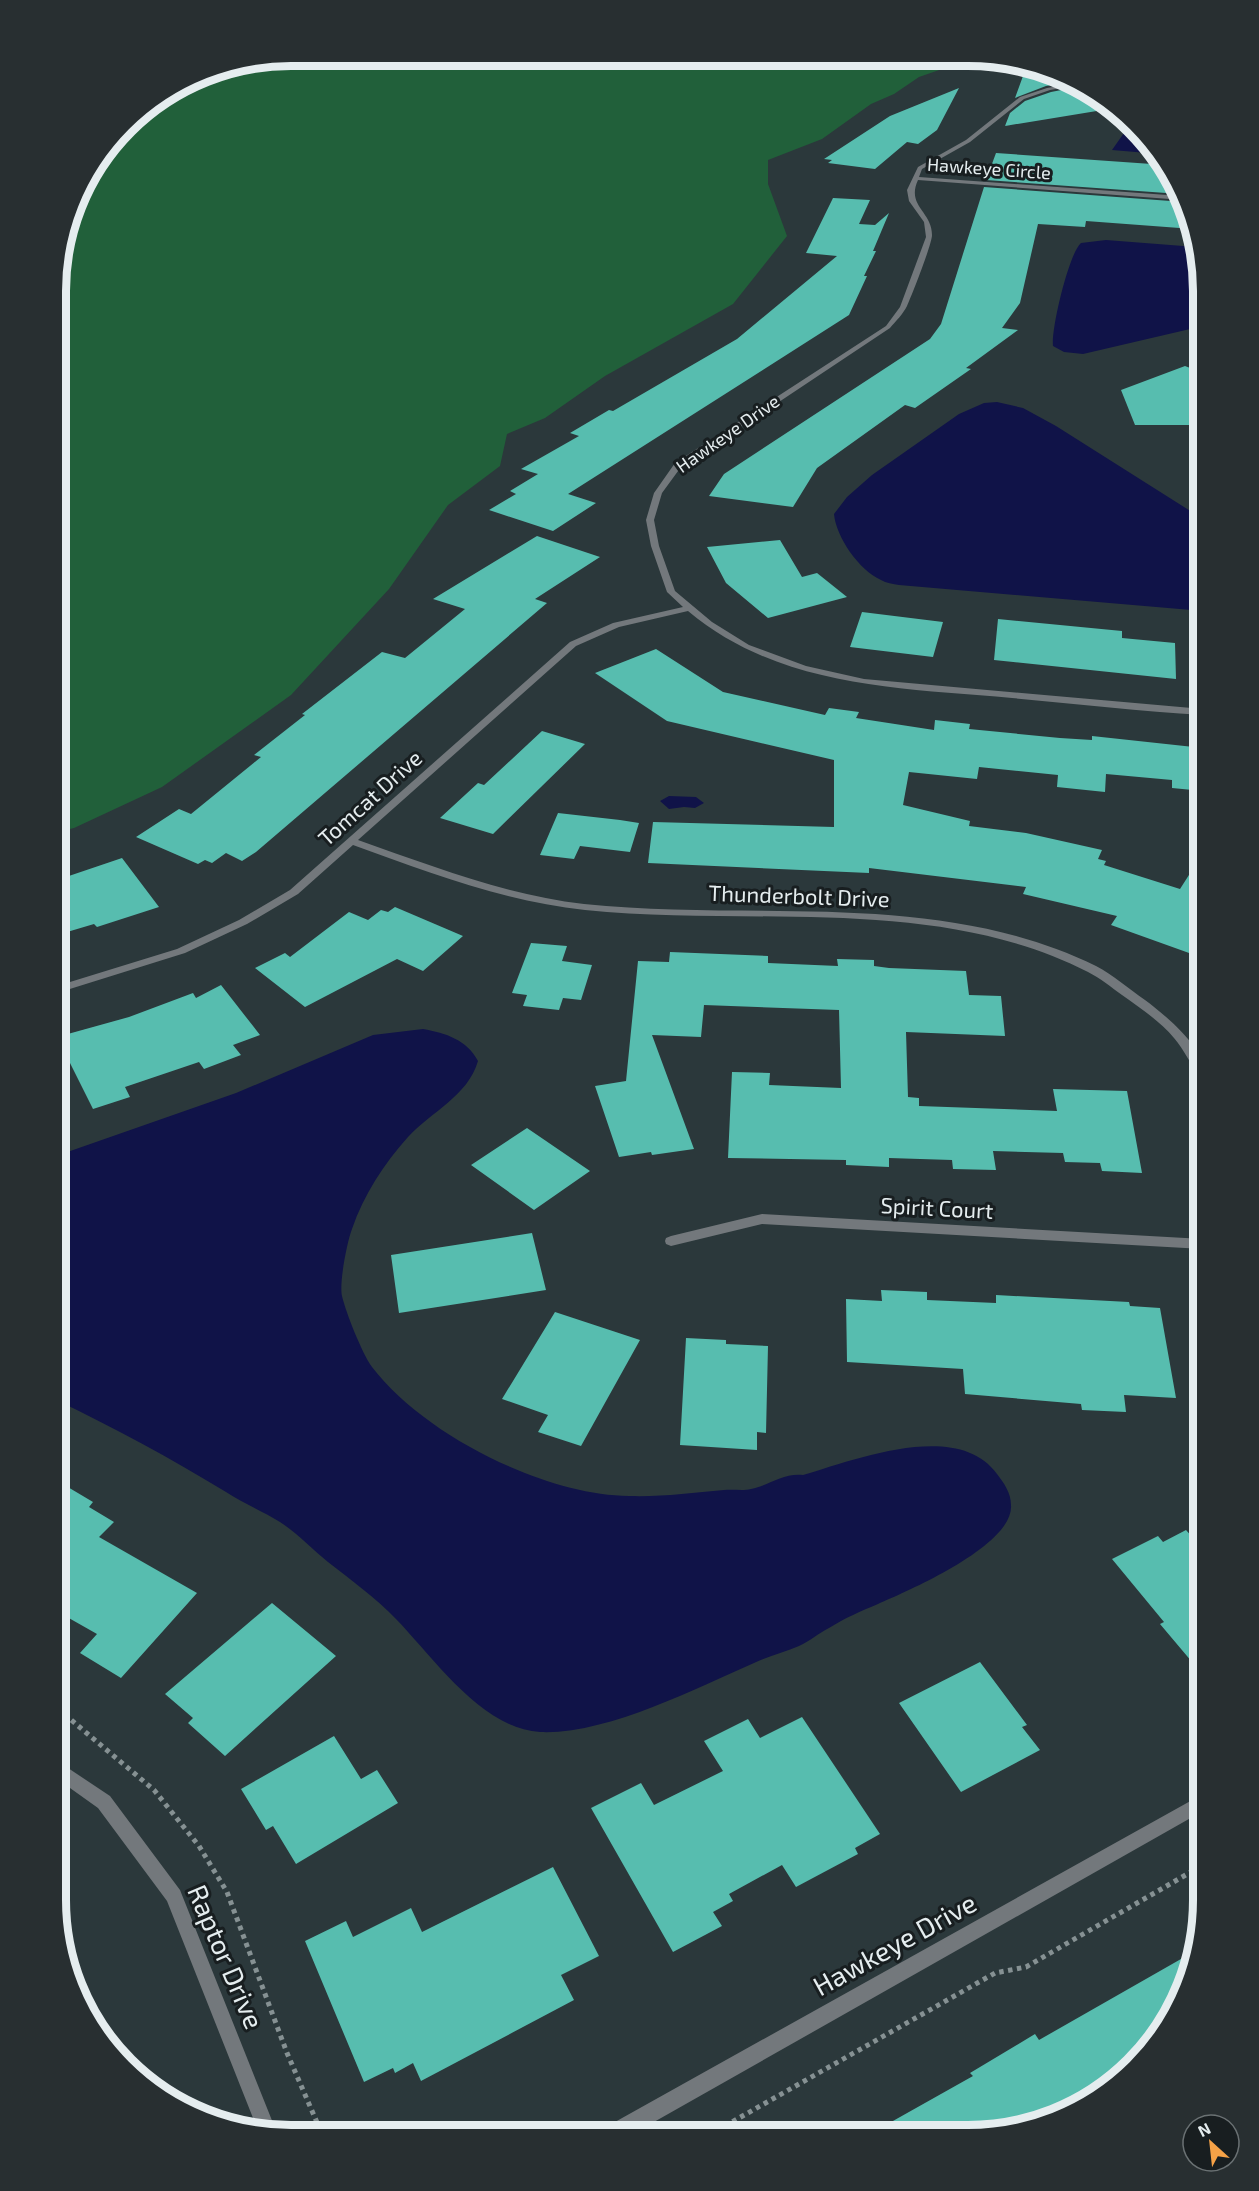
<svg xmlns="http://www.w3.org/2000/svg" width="1259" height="2191" font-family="'Exo 2',sans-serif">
<rect width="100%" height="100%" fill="#2b383b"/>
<path fill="#21603a" d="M291 56 968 60 919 77 894 94 871 104 822 139 768 160V184L787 236 733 304 605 376 545 418 507 434 500 466 448 505 389 589 291 695 162 787 74 828 57 832V261L80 187 136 114 189 81 225 71 224 69Z"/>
<path fill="#101348" d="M1131 123 1159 154 1112 150Z
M1106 240 1196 247 1203 291V326L1083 354 1064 352 1053 346C1051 329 1069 253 1081 243Z
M997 402 1023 408 1056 426 1203 519V611L899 585C893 584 886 583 881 580 859 570 836 537 834 514L847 497 872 475 959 414 984 403Z
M669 796 696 797 704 803 695 808 684 807 669 809 660 801Z
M423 1029C446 1033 467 1040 478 1061 468 1096 431 1112 408 1137 384 1164 364 1194 352 1229 347 1242 339 1283 342 1296 346 1313 362 1353 372 1367 424 1435 544 1495 629 1496 661 1497 692 1493 724 1490 733 1489 743 1491 751 1489 770 1485 783 1473 803 1475 854 1460 958 1419 997 1474 1004 1483 1011 1493 1011 1505 1014 1545 910 1590 878 1604 861 1611 845 1618 829 1628 819 1633 810 1641 799 1646 785 1652 769 1656 754 1663 694 1689 606 1735 540 1732 482 1729 433 1657 396 1619 376 1598 351 1580 328 1562 312 1549 297 1533 280 1522 262 1511 243 1503 226 1492 170 1458 115 1428 56 1400V1156L236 1093 373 1035Z"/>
<path fill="#57bdaf" d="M1027 65 1072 80 1074 81 1046 86 1015 98Z
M1082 86 1115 108 1005 126 1010 113 1025 101 1051 92Z
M959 88 937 130 918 144 907 142 875 169 828 163 832 160 824 159 890 116Z
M996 153 1166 165 1180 194 986 180Z
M984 187 1184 202 1193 229 1086 221 1085 227 1038 224 1020 303 1002 328 1018 330 966 368 971 369 915 408 905 405 817 468 793 507 709 496 724 474 930 339 941 324Z
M833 198 870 200 859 224 875 225 889 213 873 251H876L864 276H867L849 315 568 494 596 503 553 531 489 510 516 494 510 491 538 474 521 469 579 436 570 433 609 410 613 411 737 339 837 256 806 253Z
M1185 366 1203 373V417H1191L1194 423 1191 425H1135L1121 390Z
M537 536 600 557 535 599 547 603 256 852 242 861 226 853 212 863 205 860 198 864 136 837 179 809 191 814 261 757 254 755 305 715 302 714 382 652 405 658 465 609 433 599Z
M780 540 802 577 817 573 847 597 768 618 726 583 707 547Z
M862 612 943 622 933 657 850 647Z
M998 619 1122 631V638L1175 643 1176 679 994 660Z
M656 649 723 692 825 715 829 708 859 712 856 718 934 730 935 720 970 724 969 729 1060 738 1092 740V736L1203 748V791L1172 788V780L1106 774 1105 792 1057 787 1058 775 979 767 977 779 909 772 903 805 970 821 969 826 1026 833 1102 850 1098 859 1106 861 1104 865 1180 889 1203 853V958L1111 925 1117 916 1023 894 1026 887 869 868V873L648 863 653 822 834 827V760L667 721 595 673Z
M542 731 585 744 493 834 440 818 478 783 484 785Z
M558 813 620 820 639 823 630 852 580 846 574 859 540 855Z
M122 858 159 907 97 927 94 924 57 935V880Z
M395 907 463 936 423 971 397 959 305 1007 255 968 285 953 290 957 349 912 368 920 381 910 388 912Z
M531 943 567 946 562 961 592 965 581 1000 563 998 559 1010 523 1006 527 995 512 993Z
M670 952 768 956V963L838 966 837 959 874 960V966L889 968 966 971 969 995 1001 996 1005 1036 906 1032 908 1097 919 1098V1106L1057 1111 1053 1089 1127 1091 1142 1173 1102 1171 1100 1163 1065 1162 1063 1153 993 1151 996 1170 953 1169 952 1160 889 1158V1167L846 1165V1160L728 1158 732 1072 770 1073 769 1085 841 1088 839 1010 704 1005 701 1037 652 1035 694 1149 652 1155 651 1152 619 1157 595 1086 626 1081 638 961 669 962Z
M221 985 260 1035 233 1045 241 1055 204 1069 199 1062 125 1087 130 1097 93 1109 57 1037 129 1017 193 993 196 998Z
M527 1128 590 1171 534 1210 471 1165Z
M532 1233 546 1290 399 1313 391 1255Z
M881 1290 927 1292V1300L996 1303V1295L1129 1302 1130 1306 1160 1308 1176 1398 1124 1395 1126 1412 1082 1410 1081 1404 965 1394 963 1369 847 1362 846 1299 882 1301Z
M555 1312 640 1340 581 1446 538 1432 548 1415 502 1399Z
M686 1338 726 1340V1344L768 1346 766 1433 757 1432V1450L680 1445Z
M56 1480 93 1502 89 1507 114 1522 99 1537 197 1593 121 1678 80 1653 97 1634 67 1617H56Z
M1186 1530 1203 1549V1675L1160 1624 1164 1622 1112 1559 1158 1536 1163 1542Z
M272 1603 336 1656 225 1756 188 1723 193 1718 165 1694Z
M980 1662 1027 1725 1022 1727 1040 1750 961 1792 899 1703Z
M802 1717 880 1834 855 1848 858 1854 796 1887 782 1865 729 1894 733 1901 713 1912 722 1926 673 1952 591 1808 641 1783 654 1805 723 1771 704 1741 748 1719 760 1738Z
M334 1736 361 1779 377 1770 398 1803 296 1864 273 1826 266 1830 241 1789Z
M553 1867 599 1956 561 1975 574 2000 421 2081 413 2063 395 2073 393 2068 364 2082 305 1941 346 1921 353 1937 411 1908 422 1932Z
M1195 1951 1186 1990 1155 2043 1111 2087 1044 2123 968 2136 868 2135 973 2076 970 2073 1035 2034 1039 2040Z"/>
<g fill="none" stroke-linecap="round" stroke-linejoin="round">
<path stroke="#869193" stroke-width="5" stroke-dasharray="4.5 4.5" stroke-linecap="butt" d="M56 1711 70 1719 154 1790 199 1846 227 1892 287 2053 322 2134
M709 2135 995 1973 1026 1967 1203 1865"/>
<path fill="#73787c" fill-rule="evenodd" d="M1076 83 1080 85 1050 90 1024 99 970 142 922 169 919 177 1181 196 1183 200 918 180C906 206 932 211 932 235 932 244 912 295 907 306 903 314 896 321 890 328L681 467 662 493 654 520 659 546 675 591 712 622 749 645 806 666 864 679 1203 709V715C1140 711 1076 704 1012 698 899 688 780 688 688 611L619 627 576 646 358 840C432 866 506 895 584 904 754 922 936 888 1096 966 1113 975 1129 989 1145 1000 1164 1014 1196 1041 1203 1064 1204 1068 1203 1074 1203 1078L1199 1077C1191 1064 1184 1050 1174 1038 1160 1021 1140 1008 1122 995 1111 987 1100 978 1088 972 935 894 750 927 585 910 505 902 428 872 353 845L298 894 247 924 185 953 57 993V986L177 949 239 920 290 890 570 642 613 623 683 607 667 592 651 546 646 520 654 493 675 463 886 326 900 307 926 237 924 222 909 201 907 190 918 167 966 140 1020 97 1047 88Z
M762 1214 1203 1239V1249L762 1224 671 1246 666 1244 665 1241 666 1238 671 1236Z
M56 1762 62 1764 110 1796 180 1890 277 2133H259L167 1901 98 1808 56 1778Z
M1203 1794V1811L631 2135 604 2134 606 2127Z"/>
</g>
<g text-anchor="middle" stroke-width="6" stroke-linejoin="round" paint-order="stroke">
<g font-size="18" fill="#e5edef" stroke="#181e20">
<text transform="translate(989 169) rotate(4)" y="6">Hawkeye Circle</text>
<text transform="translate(728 434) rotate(-35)" y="6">Hawkeye Drive</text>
</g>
<g font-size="22" fill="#e5edef" stroke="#181e20">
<text transform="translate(370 798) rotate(-42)" y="8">Tomcat Drive</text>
<text transform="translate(799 896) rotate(2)" y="8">Thunderbolt Drive</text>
<text transform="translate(937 1208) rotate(3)" y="8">Spirit Court</text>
</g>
<g font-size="27" fill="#e5edef" stroke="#181e20">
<text transform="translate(895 1945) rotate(-29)" y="9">Hawkeye Drive</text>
<text transform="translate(225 1957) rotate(67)" y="9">Raptor Drive</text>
</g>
</g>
<path d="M0 0H1259V2191H0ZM291 66H968A225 225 0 0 1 1193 291V1900A225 225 0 0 1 968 2125H291A225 225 0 0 1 66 1900V291A225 225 0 0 1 291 66Z" fill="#282f31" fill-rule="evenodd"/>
<path fill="none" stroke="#e5edef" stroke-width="8" d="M291 66H968A225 225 0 0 1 1193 291V1900A225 225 0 0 1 968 2125H291A225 225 0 0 1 66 1900V291A225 225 0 0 1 291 66Z"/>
<g transform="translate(1211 2143) rotate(333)"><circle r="28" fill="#181e20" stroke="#6a7173" stroke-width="1.5"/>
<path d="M0-4.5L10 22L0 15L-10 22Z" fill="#f6a247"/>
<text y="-9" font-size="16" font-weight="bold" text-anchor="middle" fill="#e5edef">N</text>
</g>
</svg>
